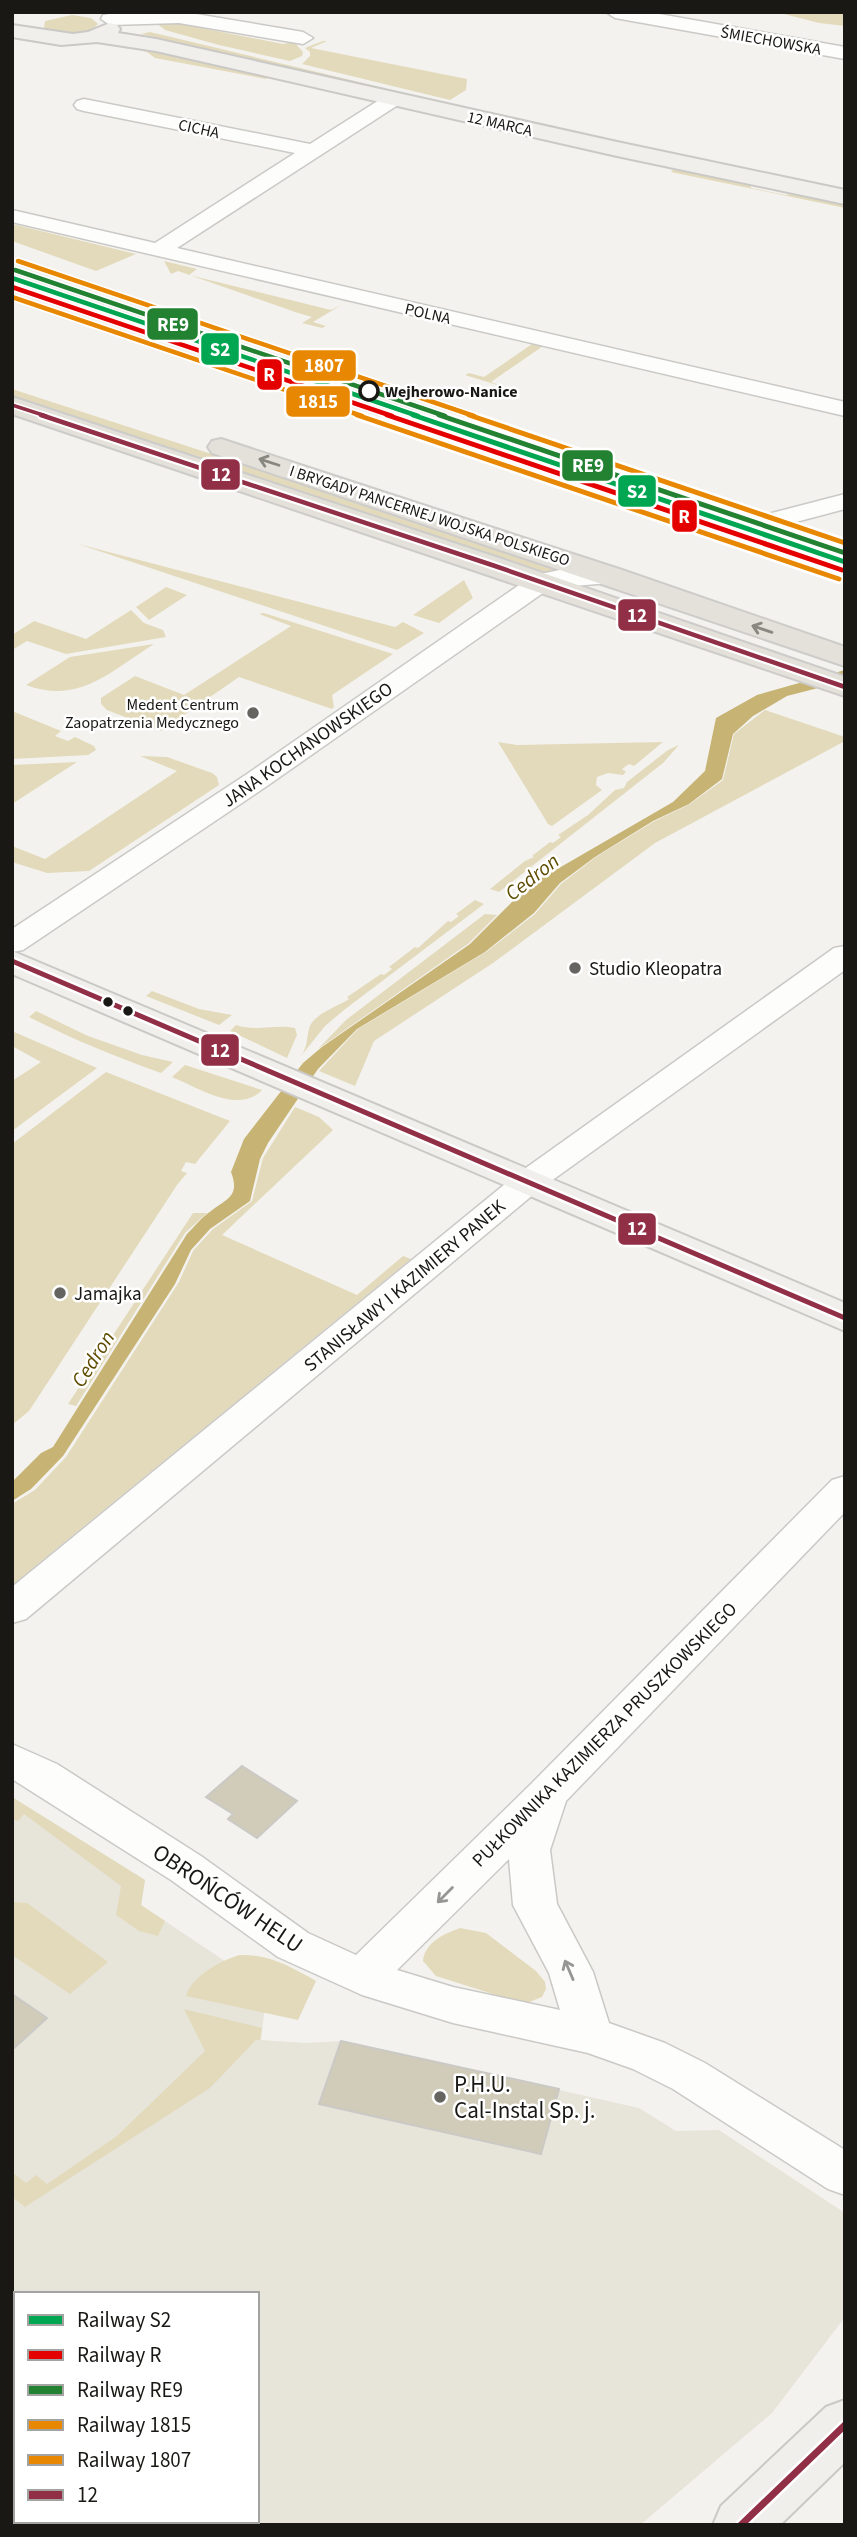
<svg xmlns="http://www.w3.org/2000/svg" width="857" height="2537" font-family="'Source Sans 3',sans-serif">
<rect width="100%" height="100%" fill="#f3f2ee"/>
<path fill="#e7e4da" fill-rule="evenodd" d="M12 267 845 548V566L12 281Z
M12 1797 145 1880 141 1905 267 1989 261 2040 306 2043 341 2041 639 2108 676 2131 719 2130 845 2213V2317L772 2413 640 2525H12ZM16 2294H257V2521H16Z"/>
<path fill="#e3dabb" d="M776 12H845V26L819 23Z
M72 15 91 18 98 24C87 38 58 37 44 28L45 21Z
M151 19 196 23 191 26 283 44 294 42 303 52 302 56 290 61 219 45 165 30Z
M150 32 384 88 381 90 141 34Z
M323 41H327L311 48 467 79 466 90 450 100 302 64 310 56V52L305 48Z
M120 45 163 51 270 77 266 79 155 58 147 52Z
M675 168 751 184V188L786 195 793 193 845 204V208L671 172Z
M12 224 136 254 96 271 12 241Z
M164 261 197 269 189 275 331 310 343 304 313 322 326 326 322 328 302 323 312 317 298 313 178 271 171 274Z
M535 342 546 344 491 382 504 387 465 375 469 373 484 377Z
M12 389 565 569 543 574 12 399Z
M78 544 395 627 403 622 424 633 397 650Z
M464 580 473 598 439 623 413 615Z
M166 587 187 595 149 620 136 607Z
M131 610 144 623 163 630 166 637 66 654 27 641 12 650V635L34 621 86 639Z
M264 613 393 654 332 695 334 707 332 709 239 677 161 731 107 710 101 704V698L135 676 184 695 291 626 259 614Z
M154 644C111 671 79 705 26 685L70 657Z
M765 710 845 737V741L655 843 493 963 374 1041 355 1086 319 1071 358 1029 486 952 535 914 561 884 596 857 653 822 690 804 723 780 734 734Z
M12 711 61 731 55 736 68 741 75 737 94 746 96 750 88 755 12 759Z
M498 742 517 745 663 742 634 766 629 764 622 769 626 772 623 775 608 773 597 777 596 785 602 790 552 826 548 824Z
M679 745 663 763 499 892 490 889 525 861 534 857 532 856 550 842 553 843 561 837 558 835 588 815 615 790 624 788 627 782 668 750Z
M140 756 167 757 212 773 217 777 219 785 89 871 47 873 12 862V846L45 859 177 771Z
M77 762 12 804V765Z
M475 900 484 904 344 1010 325 1026 301 1056C308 1046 306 1040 309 1029 312 1014 339 1006 349 999L347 997 381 974 384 975 392 969 389 967 415 947 418 948 448 921 451 922 459 916 456 914Z
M485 914 497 915 469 943 318 1049 346 1020Z
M152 991 199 1009 232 1015 219 1025 146 996Z
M36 1011 88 1036 142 1055 173 1062 161 1073C116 1057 72 1039 29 1017Z
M236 1025C256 1032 275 1024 295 1028L297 1035 287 1058 230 1031Z
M12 1031 97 1068 12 1131V1081L41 1062 12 1046Z
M185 1065 262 1090C239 1115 197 1087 172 1077Z
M106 1072 230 1121 195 1164 186 1162 181 1171 187 1173 177 1185 29 1411 12 1425V1144Z
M295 1107 319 1117 333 1130 222 1235 357 1295 403 1256 411 1259 12 1585V1504L35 1490 66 1457 179 1282 193 1251 201 1242 213 1229 252 1201 263 1158Z
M193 1213H207L185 1233 76 1406 68 1404Z
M12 1797 145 1880 141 1905 165 1921 158 1936 139 1931 116 1915 121 1886 24 1814 18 1821 12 1819Z
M12 1902 27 1903 108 1962 70 1994 12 1955Z
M460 1928 486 1933 536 1971 545 1982 546 1989 542 1997 524 2004 436 1976 423 1961C425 1942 444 1934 460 1928Z
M240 1955C269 1954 291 1967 316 1981L298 2020 186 1996C191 1977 221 1960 240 1955Z
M184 2009 262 2028 260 2040H256L210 2088 25 2207 12 2197V2172L26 2183 36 2175 47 2184 117 2136 205 2051Z"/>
<path fill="#c7b474" d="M845 670V681L787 696 753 716 733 734 722 779 689 804 653 821 595 857 560 883 534 913 485 952 357 1029 318 1069 268 1143 260 1159 250 1201 210 1229 191 1250 175 1284 63 1456 31 1489 12 1501V1482L41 1453 53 1447 187 1234C195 1226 202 1217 211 1211 228 1198 240 1196 231 1172L244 1139 303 1063 322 1047 470 944 528 886 673 802 705 771 716 718 757 695Z"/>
<path fill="#d1ccb9" stroke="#cac9c5" stroke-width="2" d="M242 1766 297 1801 257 1838 228 1819 233 1814 206 1797Z
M12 1994 47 2018 12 2050Z
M341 2041 559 2089 541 2154 319 2104Z"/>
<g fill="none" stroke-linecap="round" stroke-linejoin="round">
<g stroke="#cac9c6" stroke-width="3">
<path id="street" d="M122 12H184L303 32 313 38 303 44 179 23 110 25 101 19 103 15Z
M606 12H648L845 47V59L615 18Z
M394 93 401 95 404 99 401 103 177 248 845 402V416L12 222V210L155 243 295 153 84 111 77 109 74 105 77 101 84 99 310 144 387 95Z
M845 494V509L777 527 768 524 764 519 768 514Z
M612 568 621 570 625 576 621 582 550 588 267 786 23 950 12 952V929L247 774 532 576 564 569Z
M845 946V970L540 1189 26 1619 12 1623V1587L516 1175 834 948Z
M845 1476V1512L566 1801 550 1850 557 1904 593 1972 609 2023 665 2043 705 2063 845 2150V2195L828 2189 673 2089 633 2069 588 2053 453 2023 362 1995 278 1957 171 1880 12 1779V1744L57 1764 201 1856 308 1933 356 1955 531 1784 832 1480ZM509 1859 513 1905 549 1973 560 2010 453 1987 397 1970Z"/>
</g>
<g stroke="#cac9c6" stroke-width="4">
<path id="secondary" d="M110 23 117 25 120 29 118 33 156 39 617 142 845 190V204L617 156 156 51 97 42 61 45 12 37V25L73 34 88 32Z
M12 951 845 1303V1331L12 974Z
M845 2400V2462L780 2525H713L721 2506 826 2407Z"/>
</g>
<g stroke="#cdccca" stroke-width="4">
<path id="primary" d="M12 397 502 559 845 677V696L12 414Z
M221 439 622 570 845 647V666L212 453 208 447 212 441Z"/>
</g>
<use href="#street" fill="#fdfdfc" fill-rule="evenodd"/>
<use href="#secondary" fill="#f0efeb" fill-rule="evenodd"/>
<use href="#primary" fill="#e3e1d9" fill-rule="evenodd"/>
<g stroke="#fff" stroke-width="7">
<path id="bus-1-far3" d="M12 405 46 416"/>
</g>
<g stroke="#fff" stroke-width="9">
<path id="bus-1-far2" d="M41 415 492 565 845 687"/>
</g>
<g stroke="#fff" stroke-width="10">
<path id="bus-1-far1" d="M12 961 845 1318"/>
</g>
<g stroke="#fff" stroke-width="12">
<path id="bus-1" d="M741 2525 845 2425"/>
</g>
<use href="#bus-1-far3" stroke="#912f46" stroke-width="3.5"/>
<use href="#bus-1-far2" stroke="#912f46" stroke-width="4.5"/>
<use href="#bus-1-far1" stroke="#912f46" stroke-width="5"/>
<use href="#bus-1" stroke="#912f46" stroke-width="7"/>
<g stroke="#fff" stroke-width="8">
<path id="rail-1-far1" d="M12 278 418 416"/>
</g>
<g stroke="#fff" stroke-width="10">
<path id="rail-1" d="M413 415 845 562"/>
</g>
<g stroke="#fff" stroke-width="8">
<path id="rail-2-far1" d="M12 287 392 416"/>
</g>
<g stroke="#fff" stroke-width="10">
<path id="rail-2" d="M387 415 842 570"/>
</g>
<g stroke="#fff" stroke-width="8">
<path id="rail-3-far1" d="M15 270 445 416"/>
</g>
<g stroke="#fff" stroke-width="10">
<path id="rail-3" d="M439 415 845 553"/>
</g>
<g stroke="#fff" stroke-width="8">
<path id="rail-4-far1" d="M12 297 362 416"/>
</g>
<g stroke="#fff" stroke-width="10">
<path id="rail-4" d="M357 415 839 579"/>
</g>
<g stroke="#fff" stroke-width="8">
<path id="rail-5-far1" d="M18 261 474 416"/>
</g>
<g stroke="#fff" stroke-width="10">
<path id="rail-5" d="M469 415 845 543"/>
</g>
<use href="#rail-1-far1" stroke="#00a651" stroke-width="4.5"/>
<use href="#rail-1" stroke="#00a651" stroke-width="5"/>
<use href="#rail-2-far1" stroke="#e50000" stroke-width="4.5"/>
<use href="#rail-2" stroke="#e50000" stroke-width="5"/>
<use href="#rail-3-far1" stroke="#238132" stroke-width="4.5"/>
<use href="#rail-3" stroke="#238132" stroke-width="5"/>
<use href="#rail-4-far1" stroke="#e88802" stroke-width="4.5"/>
<use href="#rail-4" stroke="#e88802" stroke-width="5"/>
<use href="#rail-5-far1" stroke="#e88802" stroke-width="4.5"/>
<use href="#rail-5" stroke="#e88802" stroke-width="5"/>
</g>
<defs><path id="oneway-shaft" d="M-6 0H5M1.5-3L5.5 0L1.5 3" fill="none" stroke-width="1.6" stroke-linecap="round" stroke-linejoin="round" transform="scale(1.75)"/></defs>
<g stroke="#888781">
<use href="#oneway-shaft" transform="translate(269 462) rotate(-162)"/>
<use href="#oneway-shaft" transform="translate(762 629) rotate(-161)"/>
</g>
<g stroke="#969694">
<use href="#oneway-shaft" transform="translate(445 1895) rotate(135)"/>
<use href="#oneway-shaft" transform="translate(569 1970) rotate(-113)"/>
</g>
<circle fill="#fff" stroke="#191815" stroke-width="3.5" cx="369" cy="391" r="9"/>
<g fill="#656461" stroke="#fff" stroke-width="2.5">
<circle cx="253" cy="713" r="7"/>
<circle cx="575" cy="968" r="7"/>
<circle cx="60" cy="1293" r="7"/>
<circle cx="440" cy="2097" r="7"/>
</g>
<g fill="#191815" stroke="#fff" stroke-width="2.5">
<circle cx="108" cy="1002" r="6"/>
<circle cx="128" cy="1011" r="6"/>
</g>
<g text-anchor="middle" stroke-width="5" stroke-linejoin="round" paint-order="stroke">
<g font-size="16" fill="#191815" stroke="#fff">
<text transform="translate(771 40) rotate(10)" y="6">ŚMIECHOWSKA</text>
<text transform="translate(500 123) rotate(13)" y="6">12 MARCA</text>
<text transform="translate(199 128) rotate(12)" y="6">CICHA</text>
<text transform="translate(428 313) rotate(13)" y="6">POLNA</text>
<text transform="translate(430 515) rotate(18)" y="6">I BRYGADY PANCERNEJ WOJSKA POLSKIEGO</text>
</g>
<g font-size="16" font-weight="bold" fill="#191815" stroke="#fff" text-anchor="start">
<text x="385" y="397">Wejherowo-Nanice</text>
</g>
<g font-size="16" fill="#191815" stroke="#fff" text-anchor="end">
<text x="239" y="710">Medent Centrum<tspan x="239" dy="18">Zaopatrzenia Medycznego</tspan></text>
</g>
<g font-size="19" fill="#191815" stroke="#fff">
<text transform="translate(307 744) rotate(-35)" y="7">JANA KOCHANOWSKIEGO</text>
<text transform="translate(404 1285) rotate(-40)" y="7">STANISŁAWY I KAZIMIERY PANEK</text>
<text transform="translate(604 1734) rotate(-45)" y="7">PUŁKOWNIKA KAZIMIERZA PRUSZKOWSKIEGO</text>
</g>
<g font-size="19" fill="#191815" stroke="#fff" text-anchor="start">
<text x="589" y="975">Studio Kleopatra</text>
<text x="74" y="1300">Jamajka</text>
</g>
<g font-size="21" font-style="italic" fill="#5e4c00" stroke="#fff">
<text transform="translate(532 877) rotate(-38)" y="7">Cedron</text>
<text transform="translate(93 1359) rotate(-58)" y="7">Cedron</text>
</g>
<g font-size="23" fill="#191815" stroke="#fff">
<text transform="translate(228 1898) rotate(34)" y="8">OBROŃCÓW HELU</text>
</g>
<g font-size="23" fill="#191815" stroke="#fff" text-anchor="start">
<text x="454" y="2092">P.H.U.<tspan x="454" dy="26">Cal-Instal Sp. j.</tspan></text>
</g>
</g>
<g stroke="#fff" stroke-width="2.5">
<rect x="146" y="307" width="53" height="34" rx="7" fill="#238132"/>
<rect x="200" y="332" width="40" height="34" rx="7" fill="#00a651"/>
<rect x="291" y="349" width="66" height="33" rx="7" fill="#e88802"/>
<rect x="256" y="358" width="27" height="33" rx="7" fill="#e50000"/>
<rect x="285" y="385" width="66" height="33" rx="7" fill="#e88802"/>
<rect x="561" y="449" width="53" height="33" rx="7" fill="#238132"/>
<rect x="200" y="458" width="41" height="33" rx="7" fill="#912f46"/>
<rect x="617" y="474" width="40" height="34" rx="7" fill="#00a651"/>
<rect x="671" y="499" width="27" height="34" rx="7" fill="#e50000"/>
<rect x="617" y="598" width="40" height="34" rx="7" fill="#912f46"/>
<rect x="200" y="1033" width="40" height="34" rx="7" fill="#912f46"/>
<rect x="617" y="1212" width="40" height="34" rx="7" fill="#912f46"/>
</g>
<g font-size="19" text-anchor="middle" font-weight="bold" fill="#fff">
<text x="173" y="331">RE9</text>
<text x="220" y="356">S2</text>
<text x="324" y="372">1807</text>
<text x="269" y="381">R</text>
<text x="318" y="408">1815</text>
<text x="588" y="472">RE9</text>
<text x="221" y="481">12</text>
<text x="637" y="498">S2</text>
<text x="684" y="523">R</text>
<text x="637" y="622">12</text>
<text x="220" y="1057">12</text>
<text x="637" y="1235">12</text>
</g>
<rect width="857" height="2537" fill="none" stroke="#191815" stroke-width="28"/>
<rect x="14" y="2292" width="245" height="231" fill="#ffffff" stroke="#a3a3a1" stroke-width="2"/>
<rect x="28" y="2315" width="35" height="10" fill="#00a651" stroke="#a3a3a1" stroke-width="2"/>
<text x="77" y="2327" font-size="21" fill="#191815">Railway S2</text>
<rect x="28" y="2350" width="35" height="10" fill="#e50000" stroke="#a3a3a1" stroke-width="2"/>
<text x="77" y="2362" font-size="21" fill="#191815">Railway R</text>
<rect x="28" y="2385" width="35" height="10" fill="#238132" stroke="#a3a3a1" stroke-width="2"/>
<text x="77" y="2397" font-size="21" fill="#191815">Railway RE9</text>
<rect x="28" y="2420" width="35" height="10" fill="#e88802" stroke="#a3a3a1" stroke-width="2"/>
<text x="77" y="2432" font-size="21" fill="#191815">Railway 1815</text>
<rect x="28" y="2455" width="35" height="10" fill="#e88802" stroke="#a3a3a1" stroke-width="2"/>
<text x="77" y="2467" font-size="21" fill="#191815">Railway 1807</text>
<rect x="28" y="2490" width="35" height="10" fill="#912f46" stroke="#a3a3a1" stroke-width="2"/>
<text x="77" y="2502" font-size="21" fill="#191815">12</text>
</svg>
